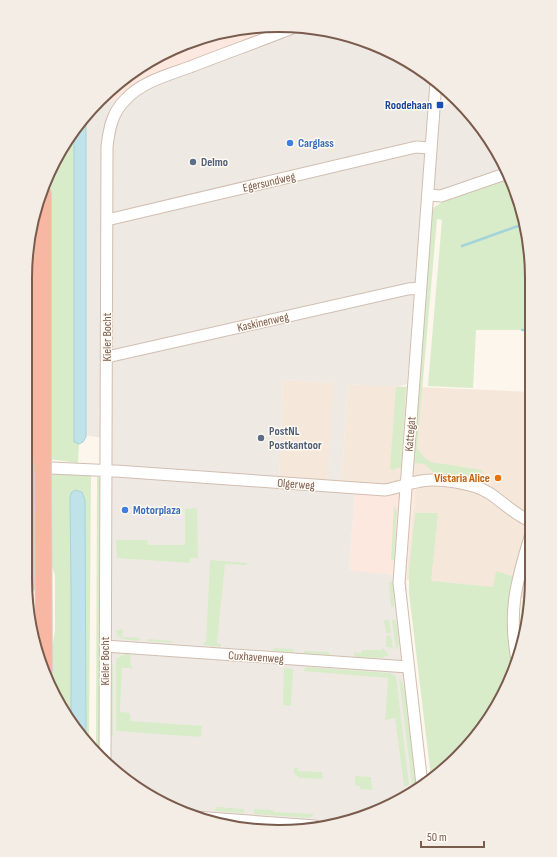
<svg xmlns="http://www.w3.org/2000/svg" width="557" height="857" font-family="'Sofia Sans Condensed',sans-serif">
<rect width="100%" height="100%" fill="#fdf6ec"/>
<path fill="#f5e8da" d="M283 380 334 383 327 487 279 483Z
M348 384 531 392 530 573 527 580 523 599 406 580 416 483 341 488Z"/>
<path fill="#fde8e0" d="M262 26 293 30 92 109 166 51Z
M416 483 406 580 387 574 349 571 355 488Z"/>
<path fill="#efe9e4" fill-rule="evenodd" d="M291 29 360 38 430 79 428 111 456 101 506 167 508 175 421 206 407 384 396 387 348 384 341 488H355L349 570 387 574 406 580 422 784 405 798 344 823 262 831 197 818 124 779 102 755 111 439 82 435 81 123 92 109ZM283 380 333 383 327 487 279 483Z
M530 570V601L523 599Z"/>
<path fill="#d8ecc9" d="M74 133V442L79 444 78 463 49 459 50 170Z
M509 179 531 262V330H476L473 388 428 386 442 220 437 219 417 448 425 458 431 462 482 470 481 474 478 479 466 476 434 473 424 464 415 463 413 455 432 213 434 207 443 202Z
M396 387H406L401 467 392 470 390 468Z
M50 473 91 475 89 742 86 738V593L82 492 75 490 72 493 70 499 71 588V723L68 720 50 683V663L55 630V575L50 560Z
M97 475 100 479 99 753 96 749Z
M394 505 397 512 394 560H391Z
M197 508 198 558H190V563L117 558 116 540H147L148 545H185V509Z
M415 513H438L431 581 493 587 496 571 515 577C507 612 505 636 513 672H507L509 681 469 745 431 777 409 593V570Z
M210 560 247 563V565L225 564 217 643 221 644V647L204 645V642H206Z
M389 582H393L394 607H391Z
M522 600 530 601V611L520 647 519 636Z
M384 620H389L391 633H386Z
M392 620H396L399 644 396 650Z
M116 630H123L122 637 140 638V641L123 639 117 635Z
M391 635 393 649 385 646 386 643V636Z
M147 639 172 641V643L147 641Z
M274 648 293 649 295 653 272 651Z
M383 648 389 655 381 658 354 657V652L361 653 362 650H381Z
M305 651 329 652V655L303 653Z
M127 653 131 654 130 663 133 668H122L120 712 130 713V721L202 726 201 737 116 731V659Z
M113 663V736H110V671Z
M307 667 390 673 396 676 409 785 404 786 395 718 385 720 388 678 304 671 305 668Z
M284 668 293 669 291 706 283 705Z
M399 678 403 684 405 693 416 789 413 792Z
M294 768H298V771L322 772V779L300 778 294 774Z
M355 776 371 777 372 790 360 789V786L355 785Z
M216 807 244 809V813L215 811Z
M254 809 273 810 274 812 314 814 310 818 254 814Z
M230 825 260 827 264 831H262Z"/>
<path fill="#bfe3e8" stroke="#a5d3da" d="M86 114V437L83 442 79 444 74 442V133Z
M75 490 82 492 85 500 86 738 71 723V588L70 498 71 493Z"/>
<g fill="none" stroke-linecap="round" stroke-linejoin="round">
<path stroke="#a5d3da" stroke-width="2.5" d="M462 246 521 225
M522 330H531"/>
<g stroke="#d1beb0" stroke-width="13">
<path id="minor" d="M428 195 441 196 508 173
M107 220 416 147 430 148
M107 357 408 289 421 288
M51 468 116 471 385 490C397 488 409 483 421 481 440 478 473 483 489 493 503 502 515 515 530 521
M105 646 408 667
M517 660C508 612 516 583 530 537
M105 759 107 147C109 129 112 113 125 100 141 82 168 75 190 67 223 54 257 42 290 29
M422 785 399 583 436 82
M195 817 315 826"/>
</g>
<g stroke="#dad1cd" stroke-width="18">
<path id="highway" d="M27 454V258
M43 455V194
M43 478 44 671
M26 587V476"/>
</g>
<use href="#minor" stroke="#fff" stroke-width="11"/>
<use href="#highway" stroke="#f7b7a3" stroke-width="16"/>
<g stroke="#dad1cd" stroke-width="18" stroke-linecap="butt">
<path id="highway-bridge" d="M43 455V478
M26 476 27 454"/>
</g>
<use href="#highway-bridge" stroke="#f7b7a3" stroke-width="16"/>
</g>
<rect fill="#1a4fb4" stroke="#fffaf3" stroke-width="1.5" x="436" y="101" width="8" height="8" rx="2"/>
<g fill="#3f7fe0" stroke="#fffaf3" stroke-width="1.5">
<circle cx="290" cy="143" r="4"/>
<circle cx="125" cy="510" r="4"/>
</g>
<g fill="#5c6f8a" stroke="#fffaf3" stroke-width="1.5">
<circle cx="193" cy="162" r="4"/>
<circle cx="261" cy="438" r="4"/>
</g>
<circle fill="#e8710a" stroke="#fffaf3" stroke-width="1.5" cx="498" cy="478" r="4"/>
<g text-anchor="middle" stroke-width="3" stroke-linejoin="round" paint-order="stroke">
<g font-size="12" font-weight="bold" fill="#164399" stroke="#fffaf3" text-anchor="end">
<text x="432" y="109">Roodehaan</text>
</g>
<g font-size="12" font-weight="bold" fill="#366cbe" stroke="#fffaf3" text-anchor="start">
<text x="298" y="147">Carglass</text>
<text x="133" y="514">Motorplaza</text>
</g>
<g font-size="12" font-weight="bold" fill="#4e5e75" stroke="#fffaf3" text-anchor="start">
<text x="201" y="166">Delmo</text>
<text x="269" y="435">PostNL<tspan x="269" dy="14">Postkantoor</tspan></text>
</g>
<g font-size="12" fill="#7a5c4d" stroke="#fffaf3">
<text transform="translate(269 182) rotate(-13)" y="4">Egersundweg</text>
<text transform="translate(263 322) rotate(-13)" y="4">Kaskinenweg</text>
<text transform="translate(107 337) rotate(-90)" y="4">Kieler Bocht</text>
<text transform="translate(410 434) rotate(-85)" y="4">Kattegat</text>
<text transform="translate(296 484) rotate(4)" y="4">Olgerweg</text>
<text transform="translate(256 657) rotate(4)" y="4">Cuxhavenweg</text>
<text transform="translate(105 661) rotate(-90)" y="4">Kieler Bocht</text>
</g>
<g font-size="12" font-weight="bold" fill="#c56008" stroke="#fffaf3" text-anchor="end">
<text x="490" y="482">Vistaria Alice</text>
</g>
</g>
<path d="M0 0H557V857H0ZM278 32H279A246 246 0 0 1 525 278V579A246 246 0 0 1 279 825H278A246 246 0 0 1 32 579V278A246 246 0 0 1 278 32Z" fill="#f4ede6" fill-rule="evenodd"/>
<path fill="none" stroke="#7a5c4d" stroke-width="2" d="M278 32H279A246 246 0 0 1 525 278V579A246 246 0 0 1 279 825H278A246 246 0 0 1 32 579V278A246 246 0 0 1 278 32Z"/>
<path d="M421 841v6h63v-6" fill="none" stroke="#7a5c4d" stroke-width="2"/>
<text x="427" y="841" font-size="12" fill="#7a5c4d" stroke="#fffaf3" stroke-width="3" paint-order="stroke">50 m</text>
</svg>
